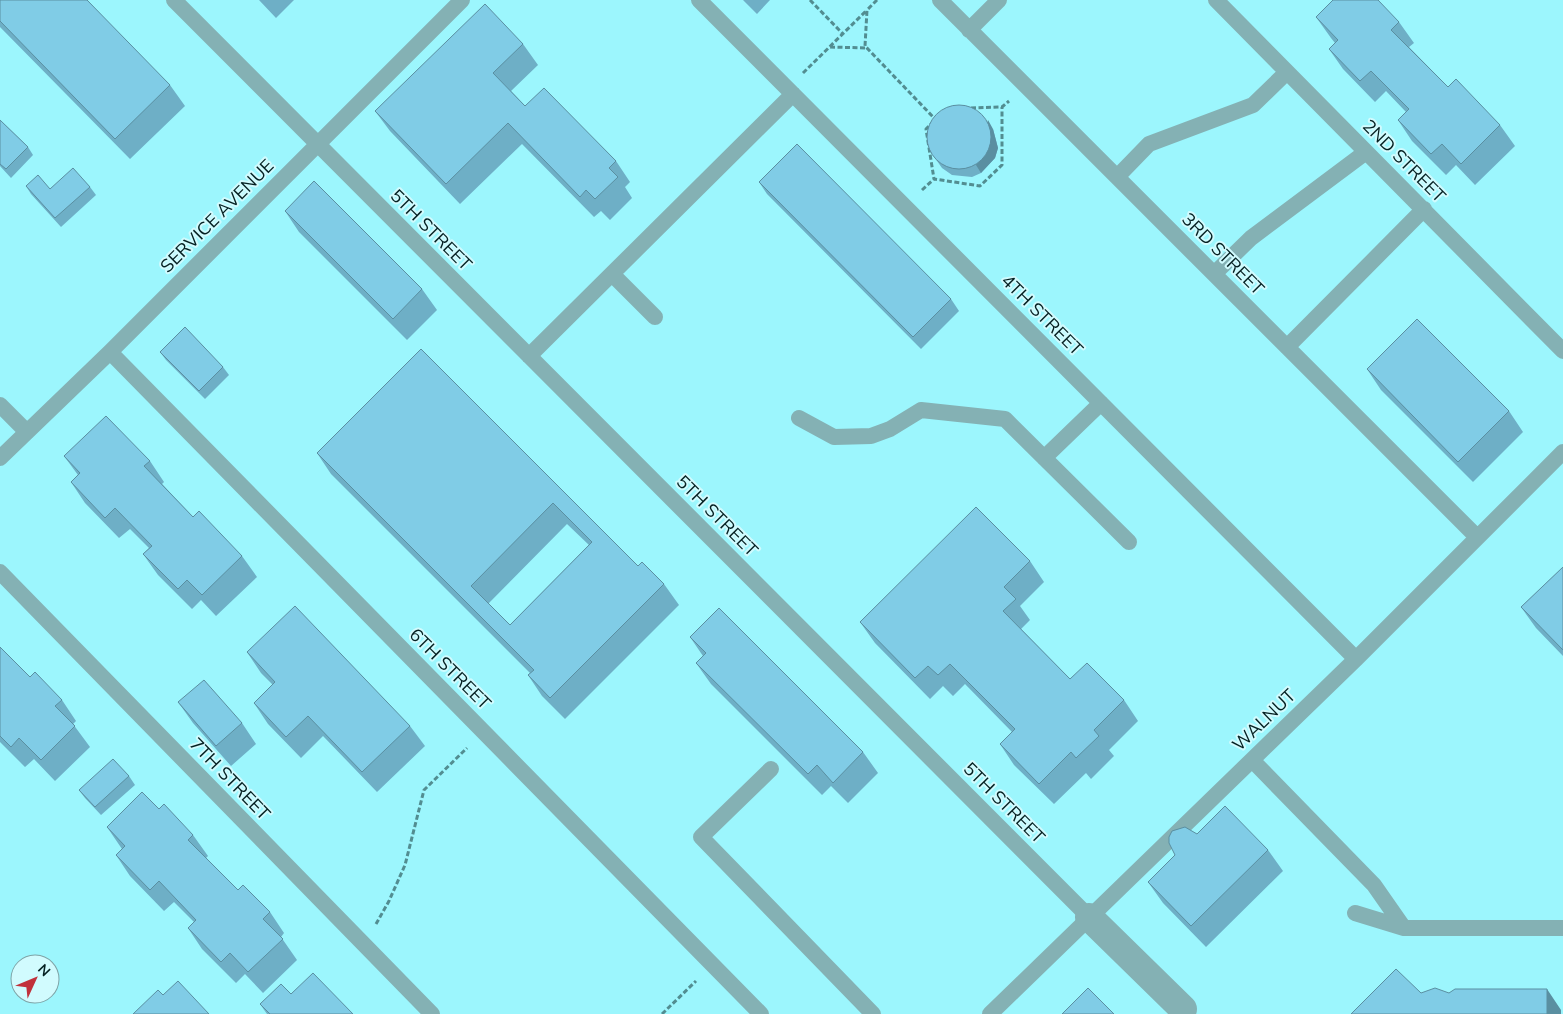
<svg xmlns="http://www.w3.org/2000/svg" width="1563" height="1014" font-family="Mulish,sans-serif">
<rect width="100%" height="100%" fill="#9cf6fd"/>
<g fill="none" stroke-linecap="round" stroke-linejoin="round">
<path stroke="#528d91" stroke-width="3" stroke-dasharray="5 2.5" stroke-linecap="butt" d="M810 0 843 34
M877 0 867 10 865 46 935 119
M830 47 867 48
M803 73 866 11
M971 108 1002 107 1009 101
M934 121 926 129 934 179 980 186 1002 165V107
M922 190 934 179
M376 924 389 901 405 865 424 790 467 748
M662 1014 696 981"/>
<path stroke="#84b1b4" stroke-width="16" d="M174 0 1089 917
M699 0 1356 659
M940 0 1477 537
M1216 0 1563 351
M969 30 999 0
M1117 177 1149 144 1253 105 1287 72
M612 274 655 317
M1214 274 1251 238 1366 152
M1287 347 1424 209
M110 352 761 1014
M529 356 793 94
M0 405 27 432
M799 418 834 437 871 436 890 429 921 410 1005 419 1129 542
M0 458 110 352 462 0
M1044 458 1101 403
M0 572 432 1014
M1252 760 1374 885 1404 928H1563
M771 769 701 837 873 1014
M1355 913 1404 928
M990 1014 1356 659 1563 452"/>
<path stroke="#84b1b4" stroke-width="28" d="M1089 917 1183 1009"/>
</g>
<path fill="#6eafc6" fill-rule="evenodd" d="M0 0 170 85 185 106 130 159 0 27Z
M259 0H294L276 18Z
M743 0H770L757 14Z
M1316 17 1399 22 1414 43 1409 47 1448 87 1500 125 1515 146 1475 185 1456 165 1446 175 1412 141 1398 120 1406 112 1386 91 1375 102 1343 69 1329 49 1335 43 1331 38Z
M523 44 538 65 511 91 525 106 616 161 630 182 625 187 632 198 610 220 601 211 594 217 522 144 460 204 390 131 375 111Z
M0 120 28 147 33 155 11 178 0 166Z
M993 129 998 148 995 158 981 173 972 177 952 175 942 168 930 151Z
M759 182 951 299 959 311 921 349 767 194Z
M26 186 50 189 90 187 96 195 61 227 31 194Z
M285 211 422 289 437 310 407 340 299 232Z
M421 349 638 566 664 584 679 605 565 719 542 696 528 675 530 673 331 474 317 453ZM567 524 589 545 510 625 488 604Z
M160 352 223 367 229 375 205 399 166 360Z
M1367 369 1509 411 1523 432 1473 482 1381 390Z
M64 456 150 461 164 482 162 484 193 517 242 556 257 577 216 616 201 600 192 609 158 575 143 554 149 548 130 529 119 538 85 503 71 482 78 475Z
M1030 561 1044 582 1020 606 1030 620 1021 629 1070 679 1124 700 1138 721 1109 750 1114 756 1091 779 1086 773 1054 804 1014 765 1000 744 1012 732 965 684 953 696 943 686 930 699 875 643 860 622Z
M1563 567V656L1536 628 1521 607Z
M690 637 863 752 878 773 848 803 831 786 822 795 711 684 696 663 703 656Z
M0 647 30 677 62 700 76 721 73 724 90 747 55 781 34 759 25 767 0 742Z
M247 652 410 726 425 746 377 792 323 736 301 758 268 724 254 703 273 685 261 673Z
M178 702 242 723 256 744 231 766 193 723Z
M129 776 135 785 101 815 85 798 79 790Z
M159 809 193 835 208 856 206 858 238 890 270 912 284 933 281 937 297 960 263 993 245 974 236 983 202 949 188 928 194 922 174 902 164 911 130 876 116 855 122 849 107 827Z
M1197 834 1268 850 1283 871 1206 947 1163 903 1148 882Z
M291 994 353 1014H267L260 1004Z"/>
<path fill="#5a8fa1" d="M988 120 993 129 998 148 995 158 981 173 976 165Z
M1547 989 1561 1010V1014H1547Z"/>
<path fill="#80cce6" stroke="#5a8fa1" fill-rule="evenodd" d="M0 0H87L170 85 115 139 0 21Z
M1333 0H1378L1399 22 1391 30 1448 87 1456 79 1500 125 1461 164 1442 144 1431 154 1398 120 1409 109 1371 71 1360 81 1329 49 1338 40 1316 17Z
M485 4 523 44 493 73 525 106 544 88 616 161 609 168 618 177 595 199 586 190 580 197 508 123 446 184 375 111Z
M927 137a32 32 0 1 1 64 0a32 32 0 1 1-64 0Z
M0 120 28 147 6 169 0 164Z
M797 144 951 299 913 337 759 182Z
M73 168 90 187 55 218 26 186 38 175 50 189Z
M314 181 422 289 393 319 285 211Z
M1417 319 1509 411 1458 462 1367 369Z
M185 327 223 367 199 391 160 352Z
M421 349 638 566 642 562 664 584 550 698 528 675 534 670 317 453ZM553 503 592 542 510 625 471 586Z
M106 416 150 461 144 466 193 517 199 511 242 556 202 595 187 580 178 589 143 554 152 546 115 508 105 518 71 482 80 473 64 456Z
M976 507 1030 561 1004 587 1016 599 1003 611 1070 679 1087 663 1124 700 1094 730 1099 736 1076 758 1071 752 1039 784 1000 744 1015 729 950 664 938 675 928 666 915 678 860 622Z
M1563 567V650L1521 607Z
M295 606 410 726 362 772 308 716 286 737 254 703 275 682 247 652Z
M719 608 863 752 833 783 817 765 808 774 696 663 706 653 690 637Z
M0 647 30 677 35 672 62 700 55 706 75 726 41 760 19 738 11 747 0 736Z
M204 680 242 723 216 746 178 702Z
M113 759 129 776 95 807 79 790Z
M142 792 159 809 164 804 193 835 188 840 238 890 243 885 270 912 263 919 283 939 248 972 230 953 221 962 188 928 196 920 159 881 150 890 116 855 125 846 107 827Z
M1225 806 1268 850 1191 926 1148 882 1175 855 1169 843V837L1172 831 1185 827 1197 834Z
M1396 969 1421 993 1435 988 1449 993 1455 989H1547V1014H1351Z
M313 973 353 1014H270L260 1004 281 984 291 994Z
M178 981 209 1014H133L158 990 163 995Z
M1088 988 1114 1014H1062Z"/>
<g text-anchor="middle" stroke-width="4" stroke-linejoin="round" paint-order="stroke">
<g font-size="18" fill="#052022" stroke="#d1fbfe">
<text transform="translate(1404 161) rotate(45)" y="6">2ND STREET</text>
<text transform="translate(217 216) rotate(-45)" y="6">SERVICE AVENUE</text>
<text transform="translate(431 230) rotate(45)" y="6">5TH STREET</text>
<text transform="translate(1223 254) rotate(45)" y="6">3RD STREET</text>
<text transform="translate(1042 315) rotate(45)" y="6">4TH STREET</text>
<text transform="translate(717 516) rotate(45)" y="6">5TH STREET</text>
<text transform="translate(450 669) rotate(45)" y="6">6TH STREET</text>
<text transform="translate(1264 720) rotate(-44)" y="6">WALNUT</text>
<text transform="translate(230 779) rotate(46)" y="6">7TH STREET</text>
<text transform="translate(1004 803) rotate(45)" y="6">5TH STREET</text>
</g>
</g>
<g transform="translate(35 979) rotate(46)"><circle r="24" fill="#d1fbfe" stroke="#7fa3a6"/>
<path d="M0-4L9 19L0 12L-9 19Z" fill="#c1313b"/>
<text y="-8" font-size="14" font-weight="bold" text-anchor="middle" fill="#052022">N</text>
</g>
</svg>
